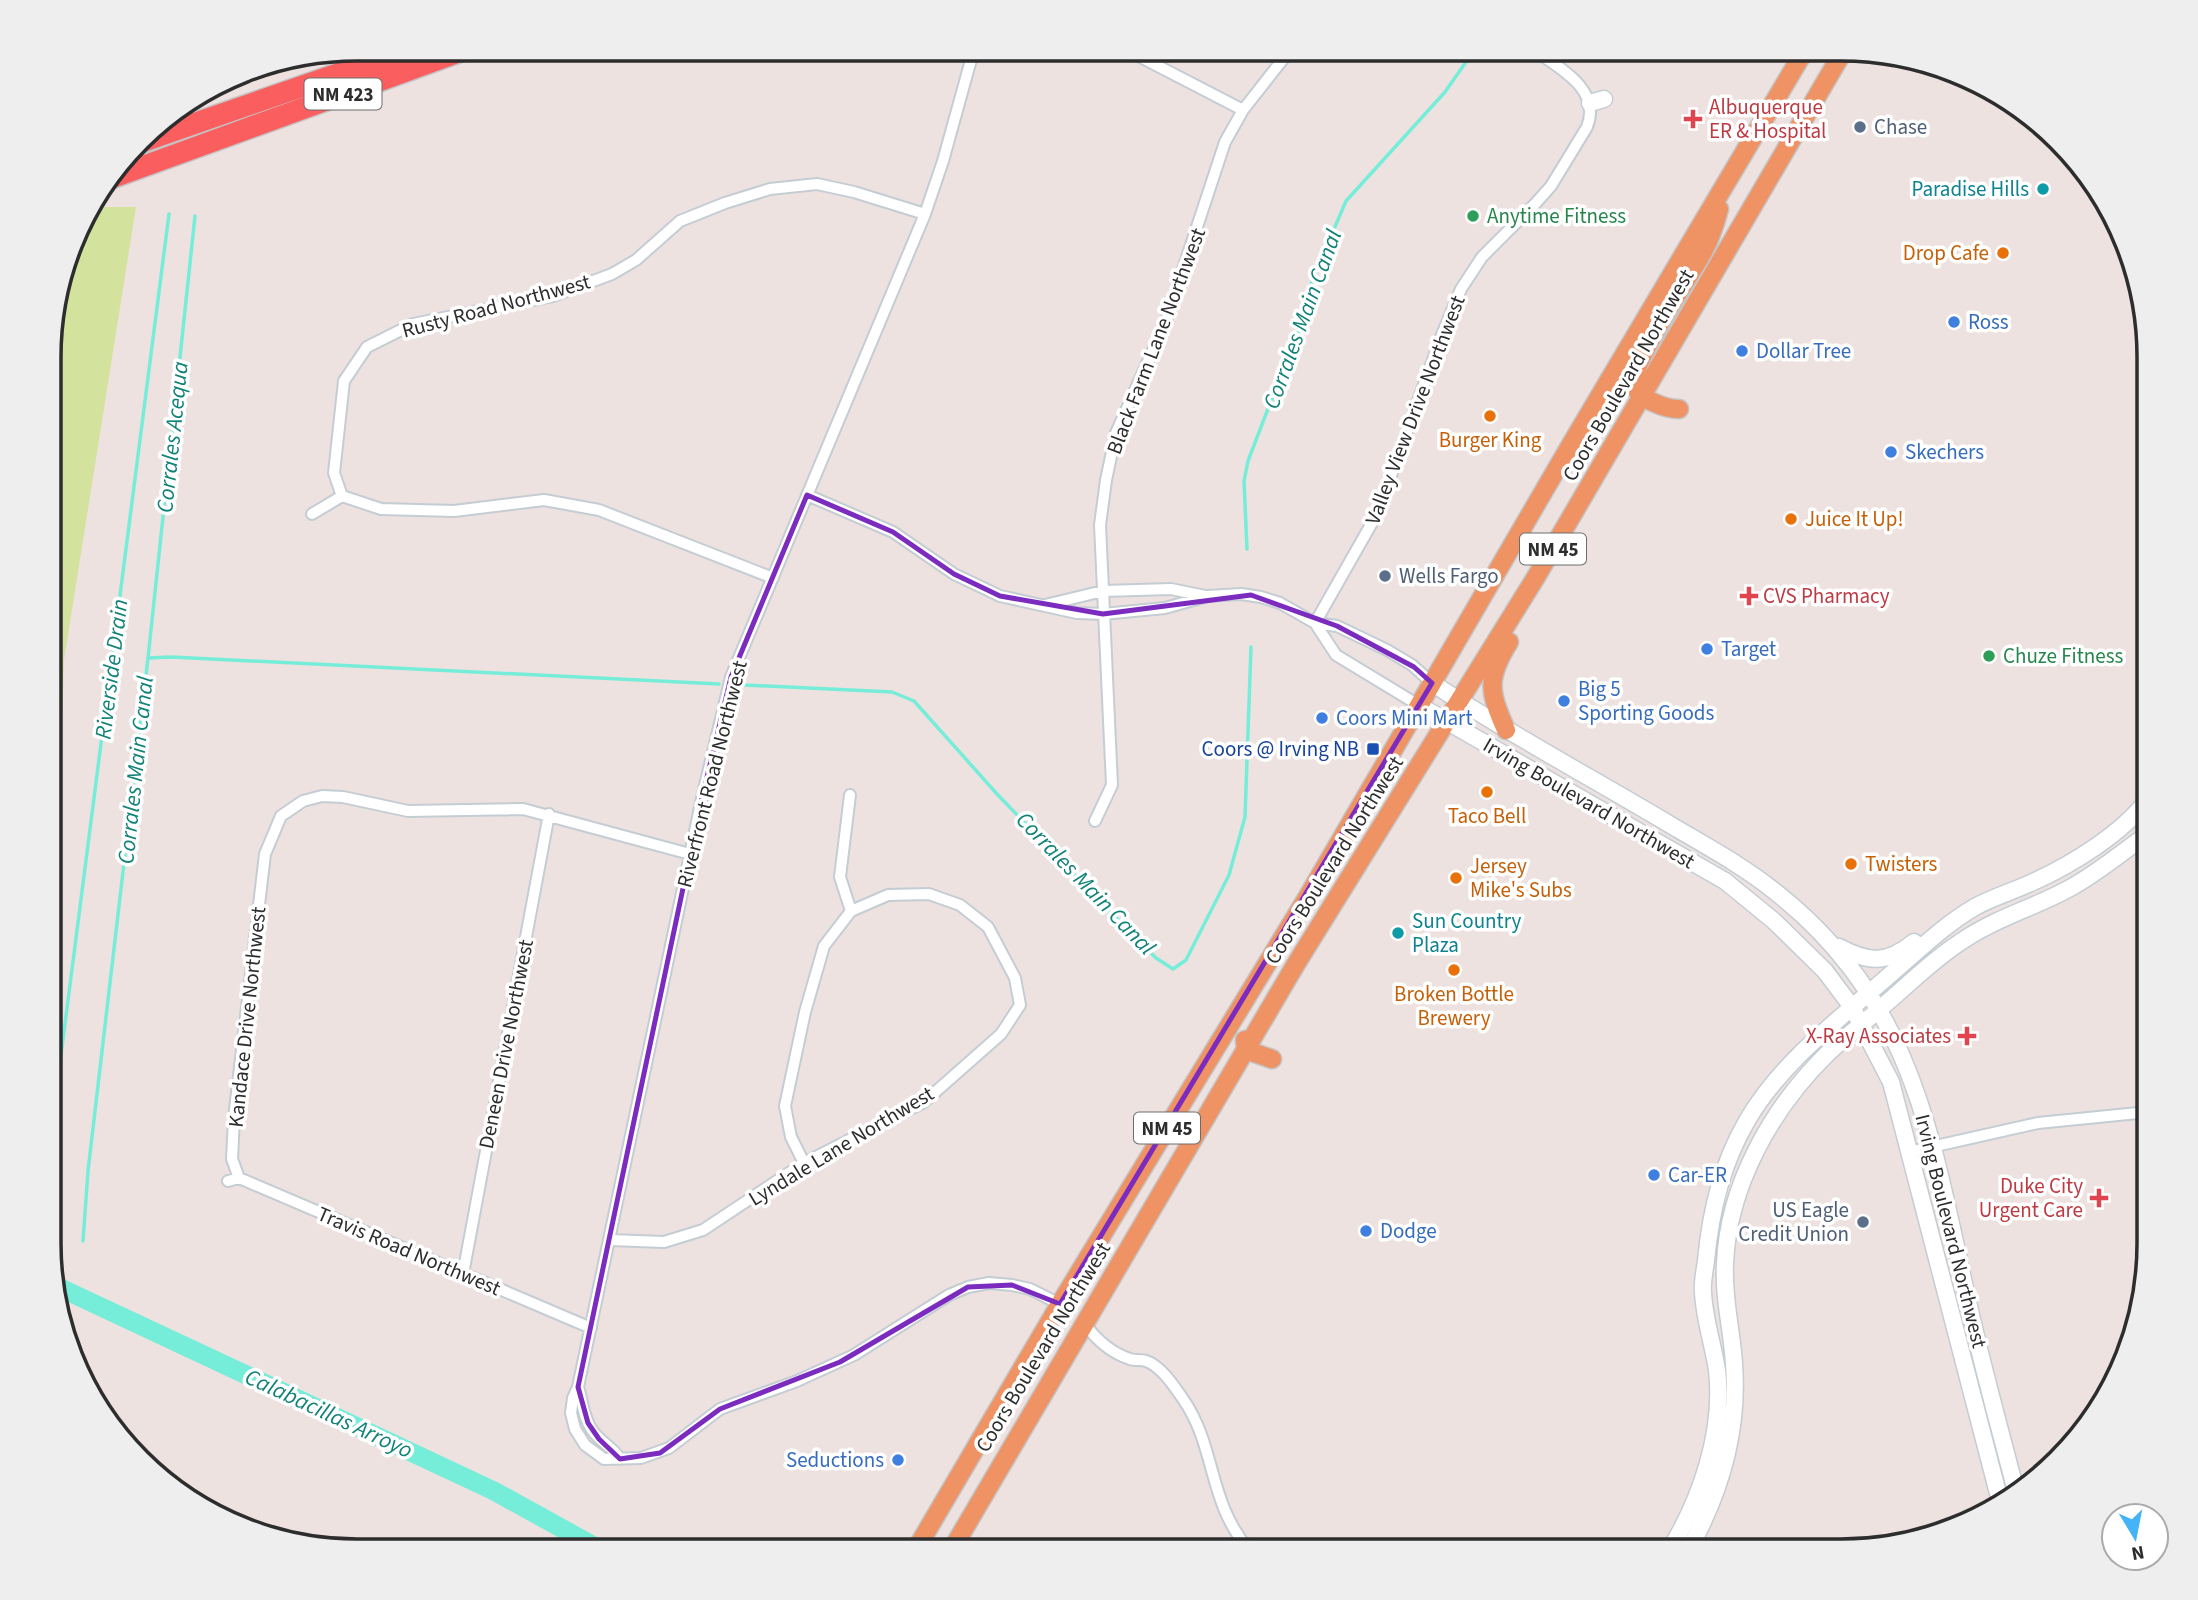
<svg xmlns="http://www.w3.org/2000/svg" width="2198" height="1600" font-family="'Source Sans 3',sans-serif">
<rect width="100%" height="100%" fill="#eee2e0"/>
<path fill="#d3e39e" d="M91 207H136L64 660 62 722 52 799V317L81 220Z"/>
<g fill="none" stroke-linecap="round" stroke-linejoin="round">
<path stroke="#76edd9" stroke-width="3.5" d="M1247 549 1244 481 1248 461 1271 401 1290 362 1313 278 1346 201 1445 92 1475 49
M148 658 171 657 719 684
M744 685 892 692 914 701 997 794 1128 930 1156 958 1173 969 1186 960 1229 875 1245 817 1251 647
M52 1125 169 214
M83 1241 88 1171 148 658 195 216"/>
<path stroke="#76edd9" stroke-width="19" d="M52 1284 494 1491 601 1550"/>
<g stroke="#c4cdd3" stroke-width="14">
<path id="street" d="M974 49 943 161 925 214 731 677 702 798 578 1387 573 1398 571 1413 575 1429 585 1445 604 1459 641 1458 669 1448 720 1409 797 1381 854 1355 949 1295 968 1287 989 1283 1012 1285 1030 1289 1060 1304
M1125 49 1243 110
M807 495 893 532 954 574 1000 596 1077 613 1103 614 1165 608 1208 596 1241 594 1261 597 1280 603 1315 623 1337 626 1387 650 1412 665 1432 683
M342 496 334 473 344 381 367 347 413 324 553 296 612 274 636 260 680 221 725 203 770 189 817 184 854 192 925 214
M342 496 381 509 454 511 544 500 599 510 773 578
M312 514 342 496
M1045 605 1103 591 1171 589 1205 596
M1315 623 1377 514 1442 335 1461 289 1482 257 1535 204 1551 186 1587 127C1602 89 1559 68 1534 50
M1315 623 1336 655 1420 706
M1095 821 1112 785 1100 525 1106 480 1116 433 1166 321 1225 142 1243 110 1291 49
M1909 1152 2038 1123 2148 1112
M804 1163 791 1137 785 1106 805 1012 824 946 851 911 840 877 850 795
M239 1178 232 1159 234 1118 265 854 281 816 303 801 322 796 343 797 408 811 523 809 690 854
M228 1181 239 1178 591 1328
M610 1240 664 1242 703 1230 804 1163 924 1102 1001 1034 1020 1005 1015 978 988 927 960 905 929 894 888 895 851 911
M463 1274 549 814
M1084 1323C1095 1338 1111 1353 1130 1359 1135 1361 1141 1359 1146 1361 1161 1366 1174 1386 1183 1399 1217 1448 1207 1502 1250 1551
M578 1387C583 1402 583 1417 592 1430 600 1442 613 1447 620 1459
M1487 1551 1529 1545 1567 1551"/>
</g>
<g stroke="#c4cdd3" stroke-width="19">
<path id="secondary" d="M1590 103 1604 99
M1432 683C1511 735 1594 779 1674 827 1708 847 1743 866 1773 890 1913 999 1931 1135 1967 1297 1981 1362 1999 1425 2015 1488
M1420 706 1725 881 1774 921 1825 971 1852 1007 1891 1082 2000 1501
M1839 947C1869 963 1887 964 1914 942
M1669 1551C1701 1499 1724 1432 1717 1370 1713 1344 1704 1318 1703 1292 1702 1282 1705 1270 1706 1260 1711 1210 1722 1163 1748 1119 1783 1060 1841 1018 1892 973 1919 950 1944 925 1975 907 1993 897 2014 891 2033 882 2071 865 2123 833 2148 799
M1688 1551C1720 1494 1739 1430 1734 1364 1732 1329 1723 1299 1725 1264 1728 1185 1772 1108 1827 1054 1845 1037 1865 1022 1883 1006 1910 983 1935 958 1965 939 1998 917 2036 907 2070 888 2098 873 2122 852 2148 834"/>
</g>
<g stroke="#c4c4c4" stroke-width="21">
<path id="primary" d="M1679 409C1666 409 1637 399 1634 384 1631 361 1691 275 1704 250 1711 237 1715 224 1719 209
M1506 730C1489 691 1486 679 1509 642
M1245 1040 1246 1050 1272 1059
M915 1551 1060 1304 1307 898 1570 446 1805 50
M951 1551 1296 964 1536 577 1844 50"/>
</g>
<g stroke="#c4c4c4" stroke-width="24">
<path id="highway" d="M141 142 410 49
M114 177 467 49"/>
</g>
<use href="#street" stroke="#fff" stroke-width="10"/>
<use href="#secondary" stroke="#fff" stroke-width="16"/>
<use href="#primary" stroke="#ef9264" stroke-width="18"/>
<use href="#highway" stroke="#fb5e5e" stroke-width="21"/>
</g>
<path fill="none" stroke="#7b2cbf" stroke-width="5" stroke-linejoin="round" d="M807 495 893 532 954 574 1000 596 1103 614 1251 595 1337 626 1414 667 1432 683 1060 1304 1012 1285 968 1287 840 1362 720 1409 660 1453 620 1459 599 1439 588 1423 578 1387 702 798 731 677Z"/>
<g fill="#e0444e" stroke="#fff" stroke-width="2.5">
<path d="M1689.5 108.5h7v7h7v7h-7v7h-7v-7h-7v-7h7z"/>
<path d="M1745.5 585.5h7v7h7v7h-7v7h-7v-7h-7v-7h7z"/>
<path d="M1963.5 1025.5h7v7h7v7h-7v7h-7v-7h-7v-7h7z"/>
<path d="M2095.5 1187.5h7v7h7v7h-7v7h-7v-7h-7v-7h7z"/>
</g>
<g fill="#5c6f8a" stroke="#fff" stroke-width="2.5">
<circle cx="1860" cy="127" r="7"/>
<circle cx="1385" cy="576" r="7"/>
<circle cx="1863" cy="1222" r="7"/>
</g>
<g fill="#0f9aa8" stroke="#fff" stroke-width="2.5">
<circle cx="2043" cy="189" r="7"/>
<circle cx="1398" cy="933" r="7"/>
</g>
<g fill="#2e9e5b" stroke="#fff" stroke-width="2.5">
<circle cx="1473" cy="216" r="7"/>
<circle cx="1989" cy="656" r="7"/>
</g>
<g fill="#e8710a" stroke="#fff" stroke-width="2.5">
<circle cx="2003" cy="253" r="7"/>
<circle cx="1490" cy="416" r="7"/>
<circle cx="1791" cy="519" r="7"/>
<circle cx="1487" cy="792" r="7"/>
<circle cx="1851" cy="864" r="7"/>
<circle cx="1456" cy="878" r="7"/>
<circle cx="1454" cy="970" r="7"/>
</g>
<g fill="#3f7fe0" stroke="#fff" stroke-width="2.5">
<circle cx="1954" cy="322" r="7"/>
<circle cx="1742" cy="351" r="7"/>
<circle cx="1891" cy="452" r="7"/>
<circle cx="1707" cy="649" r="7"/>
<circle cx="1564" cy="701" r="7"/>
<circle cx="1322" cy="718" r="7"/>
<circle cx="1654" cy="1175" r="7"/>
<circle cx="1366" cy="1231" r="7"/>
<circle cx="898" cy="1460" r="7"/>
</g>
<rect fill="#1a4fb4" stroke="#fff" stroke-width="2.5" x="1366" y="742" width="14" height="14" rx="3.5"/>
<g text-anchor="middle" stroke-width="7" stroke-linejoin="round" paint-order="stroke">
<g fill="#fff" stroke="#6c6c6c" stroke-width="2">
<rect x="304.5" y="78.5" width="77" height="31" rx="5"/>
<rect x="1520" y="533.5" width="66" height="31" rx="5"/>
<rect x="1134" y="1112.5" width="66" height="31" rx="5"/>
</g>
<g font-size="19" font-weight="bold" fill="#2d2d2d">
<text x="343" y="101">NM 423</text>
<text x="1553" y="556">NM 45</text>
<text x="1167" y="1135">NM 45</text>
</g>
<g font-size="21" fill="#be3a42" stroke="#fff" text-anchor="start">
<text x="1709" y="114">Albuquerque<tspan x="1709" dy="24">ER &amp; Hospital</tspan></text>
<text x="1763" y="603">CVS Pharmacy</text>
<text x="1951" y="1043" text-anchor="end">X-Ray Associates</text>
<text x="2083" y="1193" text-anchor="end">Duke City<tspan x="2083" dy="24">Urgent Care</tspan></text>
</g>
<g font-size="21" fill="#4e5e75" stroke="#fff" text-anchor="start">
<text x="1874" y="134">Chase</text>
<text x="1399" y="583">Wells Fargo</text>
<text x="1849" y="1217" text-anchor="end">US Eagle<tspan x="1849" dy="24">Credit Union</tspan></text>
</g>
<g font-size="21" fill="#0d838f" stroke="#fff" text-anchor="end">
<text x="2029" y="196">Paradise Hills</text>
<text x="1412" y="928" text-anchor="start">Sun Country<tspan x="1412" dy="24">Plaza</tspan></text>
</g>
<g font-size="21" fill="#27864d" stroke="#fff" text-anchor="start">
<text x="1487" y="223">Anytime Fitness</text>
<text x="2003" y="663">Chuze Fitness</text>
</g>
<g font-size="21" fill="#c56008" stroke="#fff">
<text x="1989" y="260" text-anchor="end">Drop Cafe</text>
<text x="1490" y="447">Burger King</text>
<text x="1805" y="526" text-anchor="start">Juice It Up!</text>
<text x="1487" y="823">Taco Bell</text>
<text x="1865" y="871" text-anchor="start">Twisters</text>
<text x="1470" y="873" text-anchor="start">Jersey<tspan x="1470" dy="24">Mike's Subs</tspan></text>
<text x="1454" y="1001">Broken Bottle<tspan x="1454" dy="24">Brewery</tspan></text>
</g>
<g font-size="21" fill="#2d2d2d" stroke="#fff">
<text transform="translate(496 306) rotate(-15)" y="7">Rusty Road Northwest</text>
<text transform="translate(1156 341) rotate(-69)" y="7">Black Farm Lane Northwest</text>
<text transform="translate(1628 375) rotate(-60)" y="7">Coors Boulevard Northwest</text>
<text transform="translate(1415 410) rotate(-69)" y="7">Valley View Drive Northwest</text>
<text transform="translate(712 774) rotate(-76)" y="7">Riverfront Road Northwest</text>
<text transform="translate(1589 803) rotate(30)" y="7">Irving Boulevard Northwest</text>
<text transform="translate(1334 860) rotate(-58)" y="7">Coors Boulevard Northwest</text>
<text transform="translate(247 1017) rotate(-84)" y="7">Kandace Drive Northwest</text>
<text transform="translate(506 1044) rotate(-79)" y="7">Deneen Drive Northwest</text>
<text transform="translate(841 1146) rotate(-31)" y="7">Lyndale Lane Northwest</text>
<text transform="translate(1951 1231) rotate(76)" y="7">Irving Boulevard Northwest</text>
<text transform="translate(409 1251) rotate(23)" y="7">Travis Road Northwest</text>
<text transform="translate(1043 1347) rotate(-59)" y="7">Coors Boulevard Northwest</text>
</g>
<g font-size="21" fill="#366cbe" stroke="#fff" text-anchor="start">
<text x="1968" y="329">Ross</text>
<text x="1756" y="358">Dollar Tree</text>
<text x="1905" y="459">Skechers</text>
<text x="1721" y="656">Target</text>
<text x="1578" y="696">Big 5<tspan x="1578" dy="24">Sporting Goods</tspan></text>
<text x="1336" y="725">Coors Mini Mart</text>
<text x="1668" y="1182">Car-ER</text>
<text x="1380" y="1238">Dodge</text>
<text x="884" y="1467" text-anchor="end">Seductions</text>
</g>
<g font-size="21" fill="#164399" stroke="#fff" text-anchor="end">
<text x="1359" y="756">Coors @ Irving NB</text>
</g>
<g font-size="23" font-style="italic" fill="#108277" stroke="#fff">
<text transform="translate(1302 319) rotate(-70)" y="8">Corrales Main Canal</text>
<text transform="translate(172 437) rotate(-84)" y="8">Corrales Acequa</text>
<text transform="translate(111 669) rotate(-83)" y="8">Riverside Drain</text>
<text transform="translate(135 770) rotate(-84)" y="8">Corrales Main Canal</text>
<text transform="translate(1086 883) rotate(46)" y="8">Corrales Main Canal</text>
<text transform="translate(329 1413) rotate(25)" y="8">Calabacillas Arroyo</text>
</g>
</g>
<path d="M0 0H2198V1600H0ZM357 61H1841A296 296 0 0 1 2137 357V1243A296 296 0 0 1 1841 1539H357A296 296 0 0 1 61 1243V357A296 296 0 0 1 357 61Z" fill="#eee" fill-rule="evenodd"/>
<path fill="none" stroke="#2d2d2d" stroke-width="3.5" d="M357 61H1841A296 296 0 0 1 2137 357V1243A296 296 0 0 1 1841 1539H357A296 296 0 0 1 61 1243V357A296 296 0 0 1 357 61Z"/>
<g transform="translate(2135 1537) rotate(170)"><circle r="33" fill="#ffffff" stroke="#ababab" stroke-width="2"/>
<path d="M0-5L12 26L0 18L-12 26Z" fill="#44b3f7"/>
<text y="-10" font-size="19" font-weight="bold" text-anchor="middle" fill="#2d2d2d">N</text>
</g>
</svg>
